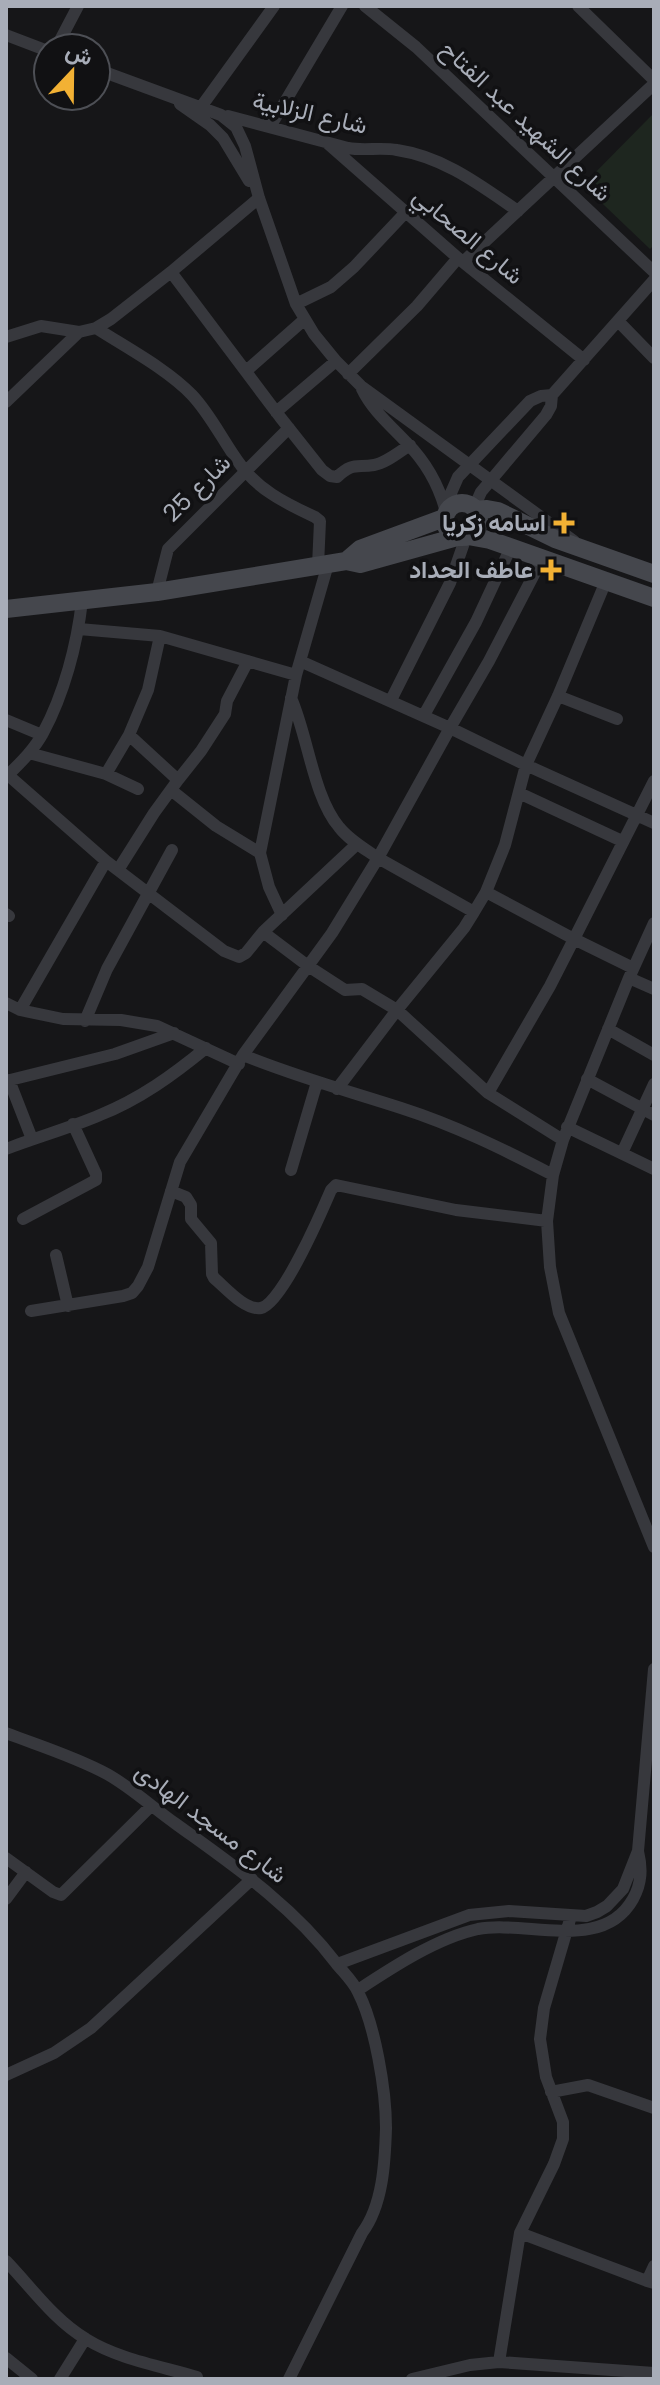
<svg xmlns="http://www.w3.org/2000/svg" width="660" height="2385" font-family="Poppins,Vazirmatn,sans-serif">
<rect width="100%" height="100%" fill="#161618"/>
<path fill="#1e261f" d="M654 113V245L650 249 583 185Z"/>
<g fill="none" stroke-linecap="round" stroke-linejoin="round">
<path stroke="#37383d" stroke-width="12" d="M365 6 416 47 654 272
M578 6 654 80
M6 35 48 51
M56 48 78 6
M96 69 221 115 236 127 245 146 259 198 296 304 314 334 336 361 361 386 574 541
M180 104 210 125 223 138 249 181
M201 107 274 6
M228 116 348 148C364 151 381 147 397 150 444 157 480 185 518 211
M270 127 342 6
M326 142 458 258 584 360
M463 262 654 84
M171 272 280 417 322 470 330 476 337 477C353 462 356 468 374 465 386 463 399 452 410 445
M296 304 331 287 354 267 405 213
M618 321 654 358
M96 328C127 348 167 369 192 395 210 414 222 439 237 460 256 489 285 503 315 517L320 521 318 566
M6 337 41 326 79 332
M246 371 305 319
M348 374 417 306 458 258
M362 389C372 410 390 425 406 442 426 462 439 485 446 512
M6 402 79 332 96 328 111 319 171 272 259 198
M276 412 336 361
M451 506V493L458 477 530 401 541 396 552 395
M474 508 481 492 546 415 551 406 552 395 654 280
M157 592 168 549 289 428
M79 629 160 636
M300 661 450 728 489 661 542 559
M558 696 617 719
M291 698C308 736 313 796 339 827 349 840 365 849 378 858L450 728 526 765 654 823
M391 700 450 583 466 537
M424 715 476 622 511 547
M6 720 42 735
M129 735 148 690 160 636 296 675
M29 753 106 774 138 789
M106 774 129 735 178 780 154 813 118 870
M8 775 106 861
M6 777C19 764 34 750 43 733 64 694 77 645 82 601
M178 780 201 751 225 714 227 701 248 661
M171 790 216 826 260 853
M519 793 622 841
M486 892 574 939 550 986 488 1093
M6 914 9 916
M282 915 269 887 260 853 296 675 328 564
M654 923 629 978 563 1140 553 1175 547 1221 550 1267 559 1313 654 1547
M263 932 357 844
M633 968 574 939 654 781
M629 978 654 989
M6 1003 20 1010 63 1019 121 1020 157 1026 239 1064
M20 1010 106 861 224 951 239 957 246 953 263 932 308 966 332 933 378 858 474 912 486 892 505 845 526 765 558 696 606 581
M85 1021 107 969 172 850
M608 1029 654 1055
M243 1055C294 1076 348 1091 401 1108 454 1125 503 1149 553 1175
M587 1079 654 1115
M9 1080 32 1139
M6 1081 115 1054 174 1033
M337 1089 397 1010 464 928 474 912
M567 1127 654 1169
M6 1149C37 1137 70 1128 100 1115 140 1099 173 1075 206 1048
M622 1153 654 1084
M291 1170 317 1082
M171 1191 186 1197 191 1205V1219L211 1243 212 1274 214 1278C225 1287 245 1311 261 1308 282 1304 322 1211 331 1190L336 1185 456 1210 547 1221
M23 1219 96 1180V1174L73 1124
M56 1255 68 1306
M31 1311 123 1296 132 1293 138 1286 148 1267 180 1162 243 1055 308 966 345 990 362 989 397 1010 488 1093 563 1140
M6 1733C40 1746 76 1757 107 1774 132 1788 153 1808 176 1824 234 1866 292 1905 336 1963 343 1972 353 1981 358 1992 375 2025 386 2090 386 2128 385 2162 383 2205 362 2233L289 2379
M6 1858 53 1892 61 1895 151 1806
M6 1899 26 1872
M337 1964 469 1915 509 1911 586 1916 597 1912 607 1906 623 1889 638 1851 654 1669
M358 1990C393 1967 437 1938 478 1929 527 1920 603 1953 633 1899 642 1883 642 1868 638 1851
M6 2075 54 2053 91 2028 252 1879
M551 2092 588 2085 654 2108
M520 2233 647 2281
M6 2261C31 2287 54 2320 86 2339 118 2359 160 2366 197 2377
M654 2266 647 2281 654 2283
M6 2358 32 2379
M499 2362 654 2373
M60 2379 85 2339
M412 2379 470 2365 499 2362 520 2233 554 2164 563 2139V2122L546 2077 540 2039 544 2008 571 1916"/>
<path stroke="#45474d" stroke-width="18" d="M445 520a17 17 0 1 1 34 0a17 17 0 1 1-34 0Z
M476 510 487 509 498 511 555 539 654 574
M468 536 490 540 654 598
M346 561 360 549 444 518
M6 609 157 592 346 561 360 564 457 537"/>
</g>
<g fill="#f2b134" stroke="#111113" stroke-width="3">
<path d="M560 511h8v8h8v8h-8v8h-8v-8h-8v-8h8z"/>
<path d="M547 558h8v8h8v8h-8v8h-8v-8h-8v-8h8z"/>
</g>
<g text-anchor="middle" stroke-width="7" stroke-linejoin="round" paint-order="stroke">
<g font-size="24" fill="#a8adb8" stroke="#111113">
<text transform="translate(310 113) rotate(13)" y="8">شارع الزلابية</text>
<text transform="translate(526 121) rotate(43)" y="8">شارع الشهيد عبد الفتاح</text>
<text transform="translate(468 236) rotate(40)" y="8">شارع الصحابي</text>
<text transform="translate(197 488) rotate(-45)" y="8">شارع 25</text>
<text transform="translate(211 1823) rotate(37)" y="8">شارع مسجد الهادى</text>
</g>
<g font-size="24" font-weight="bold" fill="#a8adb8" stroke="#111113" text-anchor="end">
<text x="546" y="531">اسامه زكريا</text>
<text x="533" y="578">عاطف الحداد</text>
</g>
</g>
<rect width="660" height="2385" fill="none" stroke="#a8adb8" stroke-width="16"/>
<g transform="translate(72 72) rotate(22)"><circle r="38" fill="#111113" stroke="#4d4f55" stroke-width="2"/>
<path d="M0-6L14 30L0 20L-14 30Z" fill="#f2b134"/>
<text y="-12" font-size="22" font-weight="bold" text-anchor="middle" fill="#a8adb8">ش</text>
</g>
</svg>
